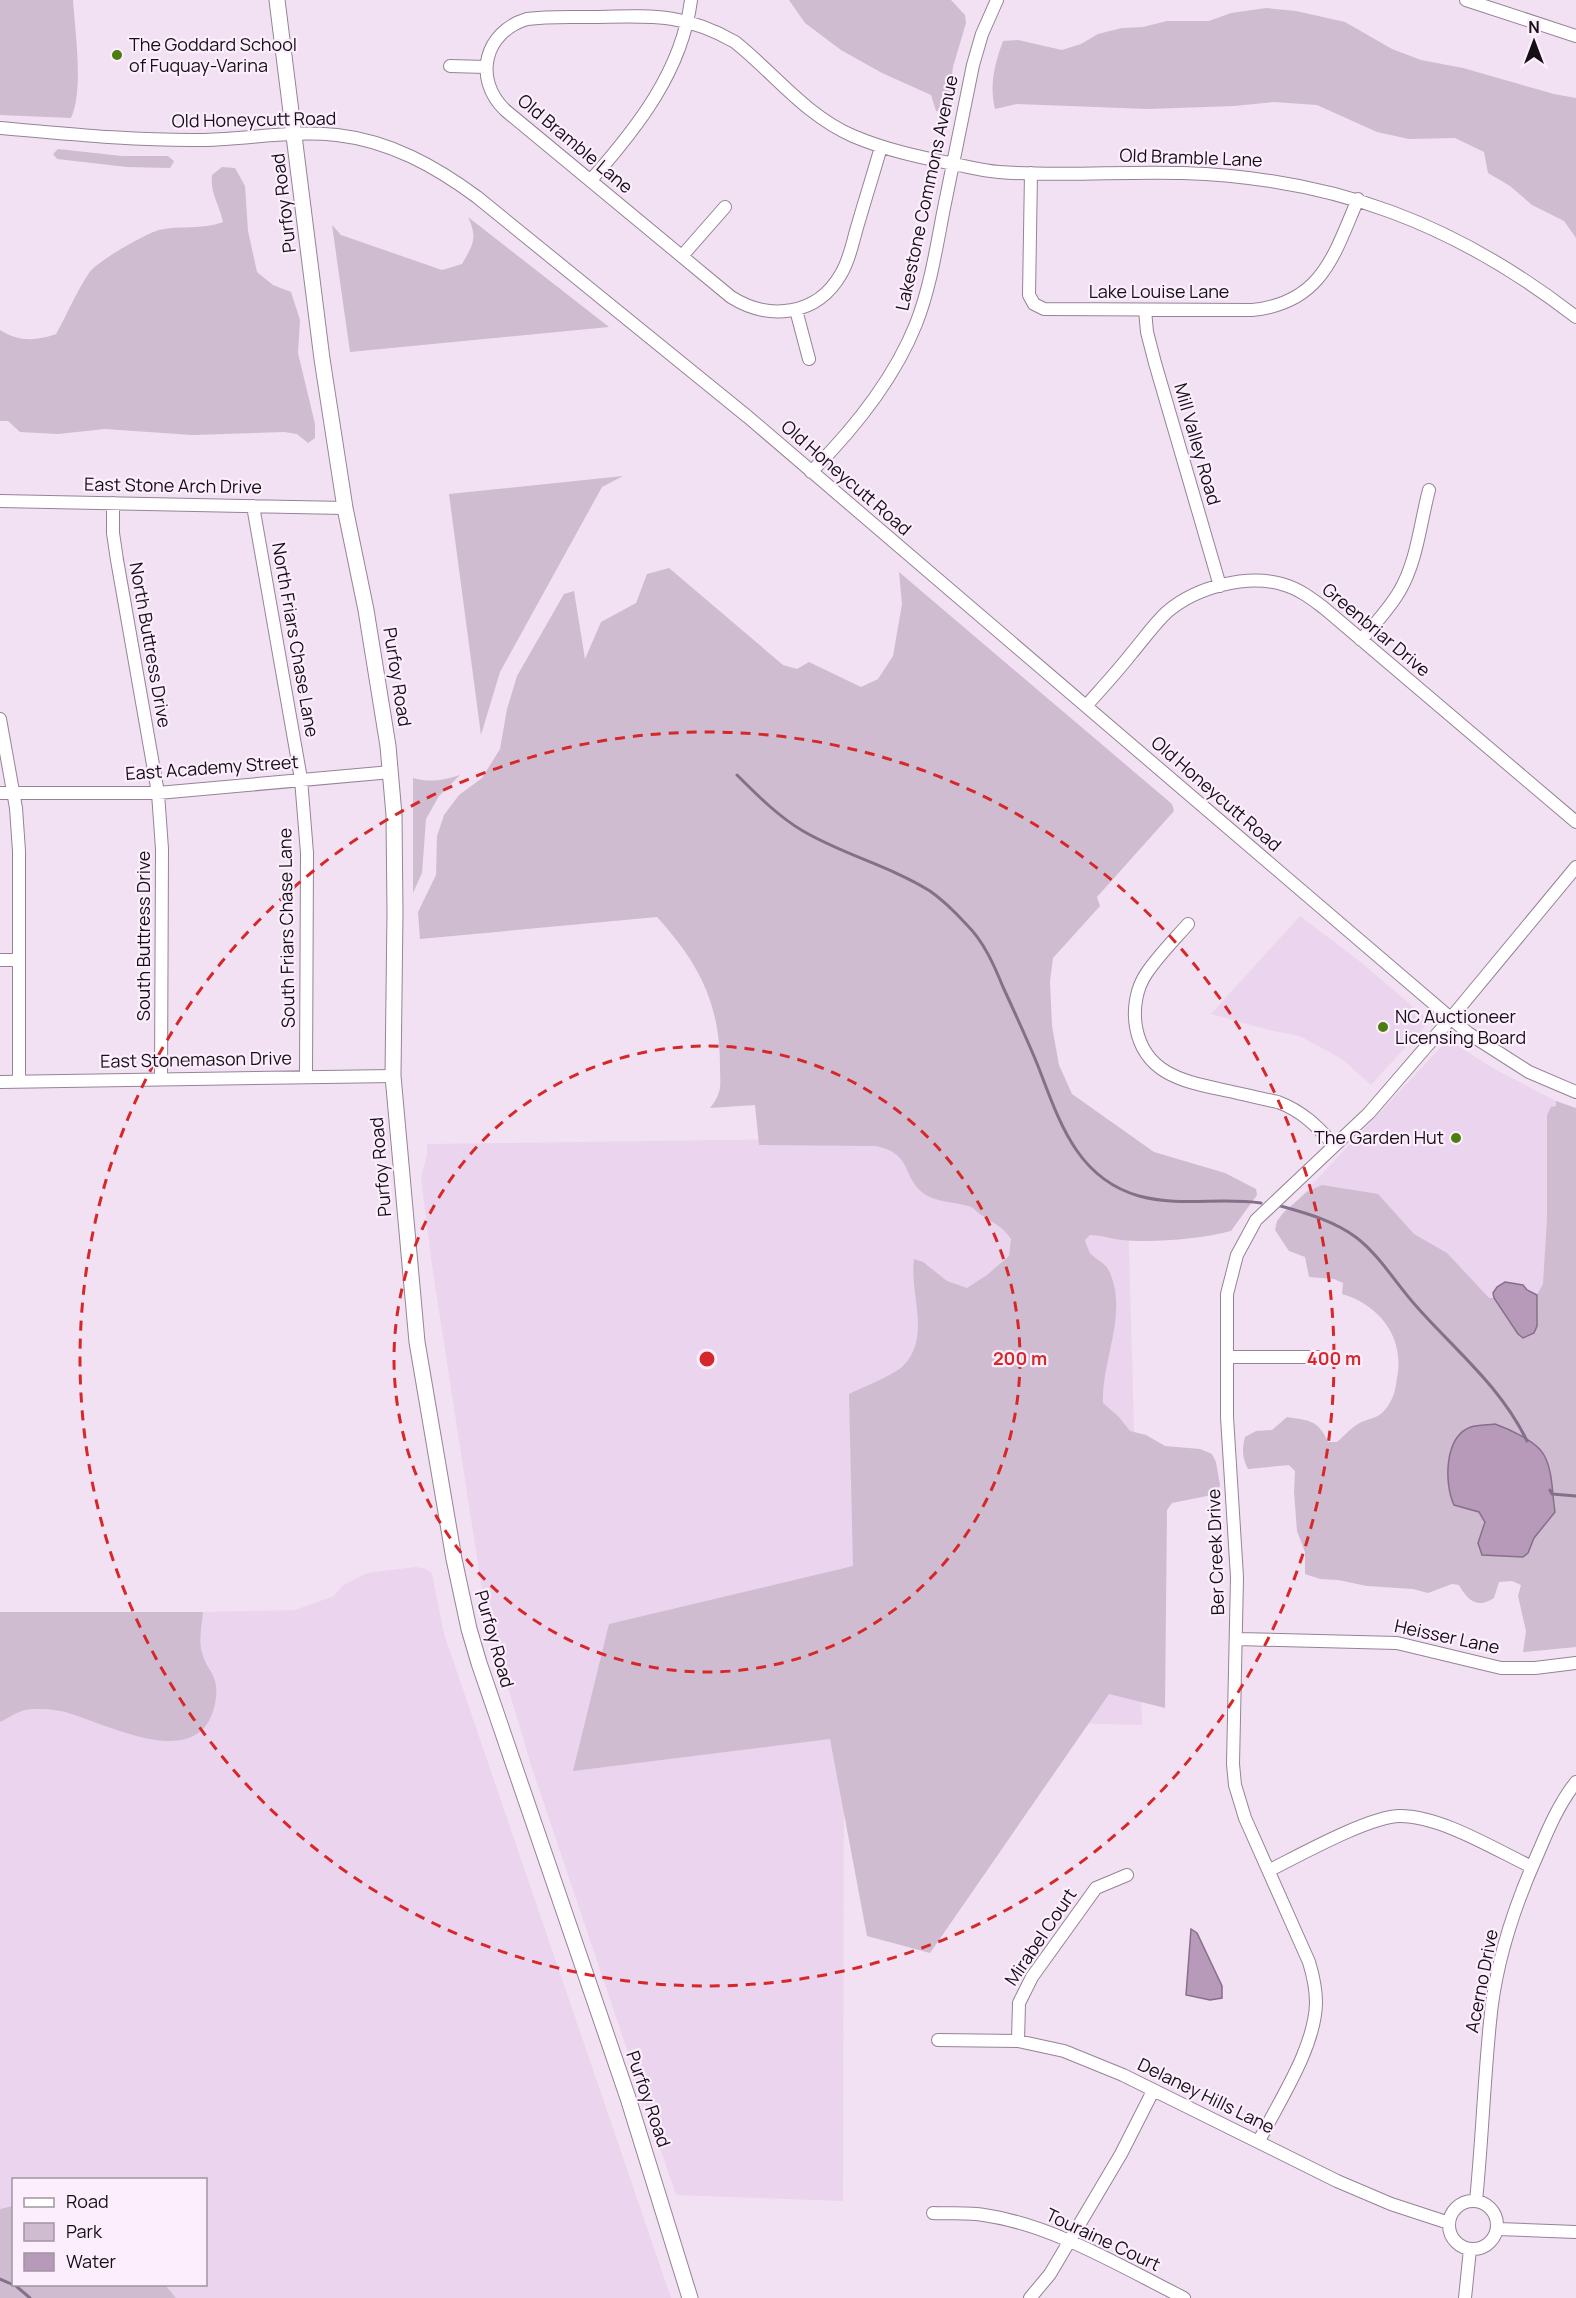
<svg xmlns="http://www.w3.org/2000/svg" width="1576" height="2298" font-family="Manrope,sans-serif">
<rect width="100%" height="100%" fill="#f2e0f3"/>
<path fill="#ebd4ed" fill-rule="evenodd" d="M1300 916 1363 964 1426 1018 1425 1026 1371 1085 1342 1059 1300 1036 1269 1030 1211 1014Z
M1450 1041 1496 1070 1556 1101 1551 1318 1480 1387 1290 1208 1443 1045Z
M881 1138 1126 1139 1142 1725 844 1716 843 2201 676 2195 532 1768 501 1664 481 1583 432 1265 421 1178 427 1155V1144Z
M416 1567 426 1569 432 1574 444 1634 671 2298H0V1612H203L295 1610 334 1596 342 1586 367 1573ZM14 2180H206V2284H14Z"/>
<path fill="#cfbcd0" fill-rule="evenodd" d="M0 0H73C75 32 84 90 71 118L0 115Z
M789 0H951L965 15 966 23 953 67 948 106 945 112 936 111 931 95 882 73 841 50 805 23Z
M1266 8 1296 11 1345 22 1392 49 1421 60 1463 68 1554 94 1576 98V238L1564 221 1532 205 1510 186 1488 173 1484 152 1455 138 1409 139 1377 132 1317 105 1274 102 1234 106 1148 109 1017 104 995 109C989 85 995 63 1003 41L1018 40 1062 50 1081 44 1098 34 1122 28 1143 27 1167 21H1209L1231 13Z
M58 149 122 156H168L174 161 170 168 127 167 57 159 53 154Z
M222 167 235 168 245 186 248 231 257 272 273 285 291 292 300 320 298 353 315 424V438L308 443 297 434 284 432 192 435 105 429 58 434 20 432 8 421H0V330C19 342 36 341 56 334 67 315 76 292 89 273 97 261 145 234 159 230 181 225 202 230 223 222 219 203 210 194 212 175Z
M468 217 609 327 350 352 332 225 341 235 442 270 462 264C473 245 478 238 468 217Z
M623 476 602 487 500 672 481 735 449 494Z
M669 568 783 665 797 669 809 662 861 687 878 679 893 656 902 604 899 572 1172 804 1174 811 1097 897 1100 906 1053 958 1050 981 1052 1026 1059 1065 1072 1094 1154 1152 1225 1173 1256 1189 1257 1195 1231 1231C1200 1239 1154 1243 1122 1240 1111 1239 1103 1235 1090 1235L1085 1240C1086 1244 1088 1249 1090 1253 1095 1259 1104 1262 1108 1269 1130 1311 1101 1360 1103 1403L1119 1417 1130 1431 1146 1435 1165 1446 1200 1449 1212 1454 1216 1462 1220 1485 1217 1494 1172 1503 1167 1510 1165 1708 1109 1694 930 1953 867 1936 830 1739 573 1771 609 1624 853 1566 849 1394C861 1388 894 1375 903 1366 932 1337 909 1294 914 1259L923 1262 947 1281 967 1288 987 1275 1009 1256 1011 1239C1001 1225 996 1225 983 1216 977 1213 974 1207 968 1206 955 1202 934 1202 923 1193 901 1175 913 1154 876 1146L759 1145 755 1105 710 1108C723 1092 720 1085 720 1065 720 1003 698 962 657 917L420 939 418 912 436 875 437 836 444 815 459 795 482 778 500 749 507 709 517 676 564 594 574 591 585 659 601 622 636 603 647 574Z
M460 775 439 796 426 819 422 873 413 893V778C431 783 443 780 460 775Z
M1556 1101 1576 1108V1647L1523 1652 1526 1631 1518 1596 1521 1585 1512 1581 1499 1582 1494 1598C1478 1609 1468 1601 1459 1585L1452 1584 1428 1593 1413 1589 1367 1586 1338 1580 1320 1579 1305 1574V1552L1297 1531 1294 1492 1295 1471 1289 1465 1248 1469C1242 1458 1242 1449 1245 1437L1256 1431 1272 1430 1287 1417C1309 1421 1318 1419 1328 1442H1337C1344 1436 1351 1428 1358 1424 1366 1419 1376 1419 1383 1412 1393 1401 1395 1392 1397 1378 1405 1338 1380 1305 1342 1294L1343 1283 1334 1279 1309 1277 1305 1257 1289 1251 1275 1230 1277 1221 1284 1212 1307 1192 1322 1185 1378 1194 1414 1234 1447 1253 1489 1298H1494L1518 1334 1538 1306 1537 1295 1543 1284 1547 1219V1115L1551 1107 1556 1106ZM1551 1482 1555 1512 1534 1538 1528 1553 1518 1557 1482 1555 1478 1543 1485 1522 1479 1512Z
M0 1612H203C202 1624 199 1638 201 1649 206 1673 221 1673 215 1704 200 1777 103 1721 61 1711 52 1709 34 1708 25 1710 17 1712 8 1718 0 1722Z
M13 2206 14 2284 165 2285 176 2298H0V2209Z"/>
<path fill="#b79aba" stroke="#867089" stroke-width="1.5" d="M1505 1282 1523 1285 1527 1290 1537 1295V1326L1534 1333 1523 1338 1518 1334 1494 1298 1493 1293 1497 1287Z
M1495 1424C1509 1429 1536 1441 1544 1455 1553 1471 1552 1494 1555 1512L1534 1538 1528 1553 1523 1557 1482 1555 1478 1543 1485 1522 1479 1512 1454 1505C1444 1484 1444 1436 1471 1427 1478 1425 1488 1425 1495 1424Z
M1191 1929 1197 1933 1222 1986V1998L1210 2000 1186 1995Z"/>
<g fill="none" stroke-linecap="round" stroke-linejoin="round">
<path stroke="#867089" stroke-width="3" d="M737 775C757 795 779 817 803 831 844 855 890 866 930 891 943 900 956 913 967 925 984 942 994 965 1003 987 1015 1013 1027 1039 1038 1066 1059 1120 1076 1178 1139 1196 1180 1207 1221 1197 1261 1203
M1277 1205C1305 1213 1333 1220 1357 1238 1380 1256 1397 1285 1417 1307 1456 1351 1501 1387 1527 1441
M1550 1490 1552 1494 1576 1496
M0 2279 16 2286 30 2298"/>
<g stroke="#958496" stroke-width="14">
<path id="minor" d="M1466 0 1576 36
M450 66 486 67
M0 128C68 134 137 141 205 140 249 139 293 130 337 135 390 141 435 166 477 197L748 417 1468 1033 1529 1072 1576 1092
M881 147C873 175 864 203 856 231 852 245 849 261 841 274 817 316 769 321 731 297L505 110C473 79 484 32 527 19 548 16 570 17 592 17 649 16 683 12 735 42 775 74 805 115 853 136 886 150 919 157 954 164 969 167 984 171 999 172 1060 177 1122 171 1183 173 1335 178 1456 224 1576 317
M1031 173 1029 295 1034 304 1044 309 1252 310C1322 303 1334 255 1358 199
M591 180C637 128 682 71 691 0
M682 256 725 207
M796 310 809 359
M1145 310 1147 332 1155 363 1220 586
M811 472C853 430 894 379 916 324 930 288 936 250 943 213 953 163 963 114 973 65L982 34 997 0
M0 501 345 508
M113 503V533L117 560 158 793 162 849 161 1079
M253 506 301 779 307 853 306 1077
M1361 640C1374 625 1389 609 1399 592 1417 562 1420 524 1429 490
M1086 706C1101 689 1117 672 1131 654 1143 640 1154 624 1167 612 1196 587 1248 573 1285 585 1299 589 1312 599 1324 608L1576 822
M0 719 16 808 19 851V1082
M0 793H158L391 772
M1188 924C1174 940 1158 956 1146 974 1136 989 1133 1009 1136 1027 1144 1072 1181 1081 1219 1089 1239 1093 1258 1098 1278 1102 1302 1111 1317 1126 1334 1145
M0 960H19
M0 1082 393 1076
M1227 1357H1318
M1237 1639 1397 1643 1501 1668H1535L1576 1663
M1270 1870C1300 1855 1370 1816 1400 1816 1441 1816 1494 1849 1532 1867
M938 2040 1018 2041 1064 2051 1123 2075 1337 2181 1391 2204 1449 2223
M1018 2041 1019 2003 1032 1977 1096 1888 1127 1875
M1259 2141C1279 2101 1315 2048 1316 2003 1316 1989 1313 1975 1309 1962L1245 1818 1235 1785 1233 1764 1237 1577 1227 1417V1294L1237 1255 1256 1220 1369 1113 1451 1018 1576 867
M1449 2225a24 24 0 1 1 48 0a24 24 0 1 1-48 0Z
M1476 2201C1482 2141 1484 2082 1490 2022 1495 1964 1515 1904 1539 1851 1549 1827 1560 1802 1576 1782
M933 2213C950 2214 968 2212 984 2215 1053 2225 1122 2267 1184 2298
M1498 2229 1576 2232
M1030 2298 1050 2274 1121 2154 1153 2091
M1465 2298 1470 2249"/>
</g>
<g stroke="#958496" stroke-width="17">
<path id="tertiary" d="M277 0 322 359 345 508 366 610 388 746 394 815 395 913 393 1076 417 1342 454 1559 469 1629 479 1663 628 2098 690 2298"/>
</g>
<use href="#minor" stroke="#fff" stroke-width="12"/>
<use href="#tertiary" stroke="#fff" stroke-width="15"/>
</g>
<g fill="none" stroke="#d62828" stroke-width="3" stroke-dasharray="10 8">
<circle cx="707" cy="1359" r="313"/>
<circle cx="707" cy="1359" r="627"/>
</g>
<g fill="#4c7e0e" stroke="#fdeefe" stroke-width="2">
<circle cx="117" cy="55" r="6"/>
<circle cx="1383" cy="1027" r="6"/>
<circle cx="1456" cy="1138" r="6"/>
</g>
<g text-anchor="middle" stroke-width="4.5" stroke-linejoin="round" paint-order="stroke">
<g font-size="18" fill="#150f16" stroke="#fdeefe" text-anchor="start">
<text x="129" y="51">The Goddard School<tspan x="129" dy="21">of Fuquay-Varina</tspan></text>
<text x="1395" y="1023">NC Auctioneer<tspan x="1395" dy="21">Licensing Board</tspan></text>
<text x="1444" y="1144" text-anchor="end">The Garden Hut</text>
</g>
<g font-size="18" fill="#150f16" stroke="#fdeefe">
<text transform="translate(254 120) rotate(-1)" y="6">Old Honeycutt Road</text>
<text transform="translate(575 144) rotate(40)" y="6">Old Bramble Lane</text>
<text transform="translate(1191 158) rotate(2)" y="6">Old Bramble Lane</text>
<text transform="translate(927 193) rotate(-78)" y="6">Lakestone Commons Avenue</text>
<text transform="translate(284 203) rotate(-97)" y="6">Purfoy Road</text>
<text x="1159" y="298">Lake Louise Lane</text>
<text transform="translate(1197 444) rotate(74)" y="6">Mill Valley Road</text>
<text transform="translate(846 478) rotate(41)" y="6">Old Honeycutt Road</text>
<text transform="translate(173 486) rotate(1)" y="6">East Stone Arch Drive</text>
<text transform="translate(1376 630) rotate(40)" y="6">Greenbriar Drive</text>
<text transform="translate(295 640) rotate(80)" y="6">North Friars Chase Lane</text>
<text transform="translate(150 645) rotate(80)" y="6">North Buttress Drive</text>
<text transform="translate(397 677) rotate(81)" y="6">Purfoy Road</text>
<text transform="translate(212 768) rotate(-4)" y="6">East Academy Street</text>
<text transform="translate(1216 794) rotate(41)" y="6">Old Honeycutt Road</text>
<text transform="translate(287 928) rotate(-91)" y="6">South Friars Chase Lane</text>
<text transform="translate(144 936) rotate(-90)" y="6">South Buttress Drive</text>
<text transform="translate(196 1060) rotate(-1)" y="6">East Stonemason Drive</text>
<text transform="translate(381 1167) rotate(-95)" y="6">Purfoy Road</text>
<text transform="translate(1216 1552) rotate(-92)" y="6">Ber Creek Drive</text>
<text transform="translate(1447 1637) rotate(12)" y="6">Heisser Lane</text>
<text transform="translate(494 1639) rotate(74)" y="6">Purfoy Road</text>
<text transform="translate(1041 1937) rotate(-56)" y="6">Mirabel Court</text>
<text transform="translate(1482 1981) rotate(-79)" y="6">Acerno Drive</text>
<text transform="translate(1206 2096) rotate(26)" y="6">Delaney Hills Lane</text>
<text transform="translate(648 2099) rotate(71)" y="6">Purfoy Road</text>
<text transform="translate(1103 2240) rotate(25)" y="6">Touraine Court</text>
</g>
</g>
<circle cx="707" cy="1359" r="9" fill="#d62828" stroke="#fdeefe" stroke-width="3"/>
<g font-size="18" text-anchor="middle" font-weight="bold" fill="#d62828" stroke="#fdeefe" stroke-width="4.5" stroke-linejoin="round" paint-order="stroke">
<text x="1020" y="1365">200 m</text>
<text x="1334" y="1365">400 m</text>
</g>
<rect x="12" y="2178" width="195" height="108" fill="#fdeefe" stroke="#a095a1" stroke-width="1.5"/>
<rect x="24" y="2198" width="30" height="9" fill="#ffffff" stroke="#a095a1" stroke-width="1.5"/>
<text x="66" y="2208" font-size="18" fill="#150f16">Road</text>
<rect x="24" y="2223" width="30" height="18" fill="#cfbcd0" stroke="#a095a1" stroke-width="1.5"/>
<text x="66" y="2238" font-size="18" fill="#150f16">Park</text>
<rect x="24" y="2253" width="30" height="18" fill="#b79aba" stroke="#a095a1" stroke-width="1.5"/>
<text x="66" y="2268" font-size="18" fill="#150f16">Water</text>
<g transform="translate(1534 42)" stroke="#fdeefe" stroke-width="4.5" paint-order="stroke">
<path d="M0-4.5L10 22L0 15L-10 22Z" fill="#150f16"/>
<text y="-9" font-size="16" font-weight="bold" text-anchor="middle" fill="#150f16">N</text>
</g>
</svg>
